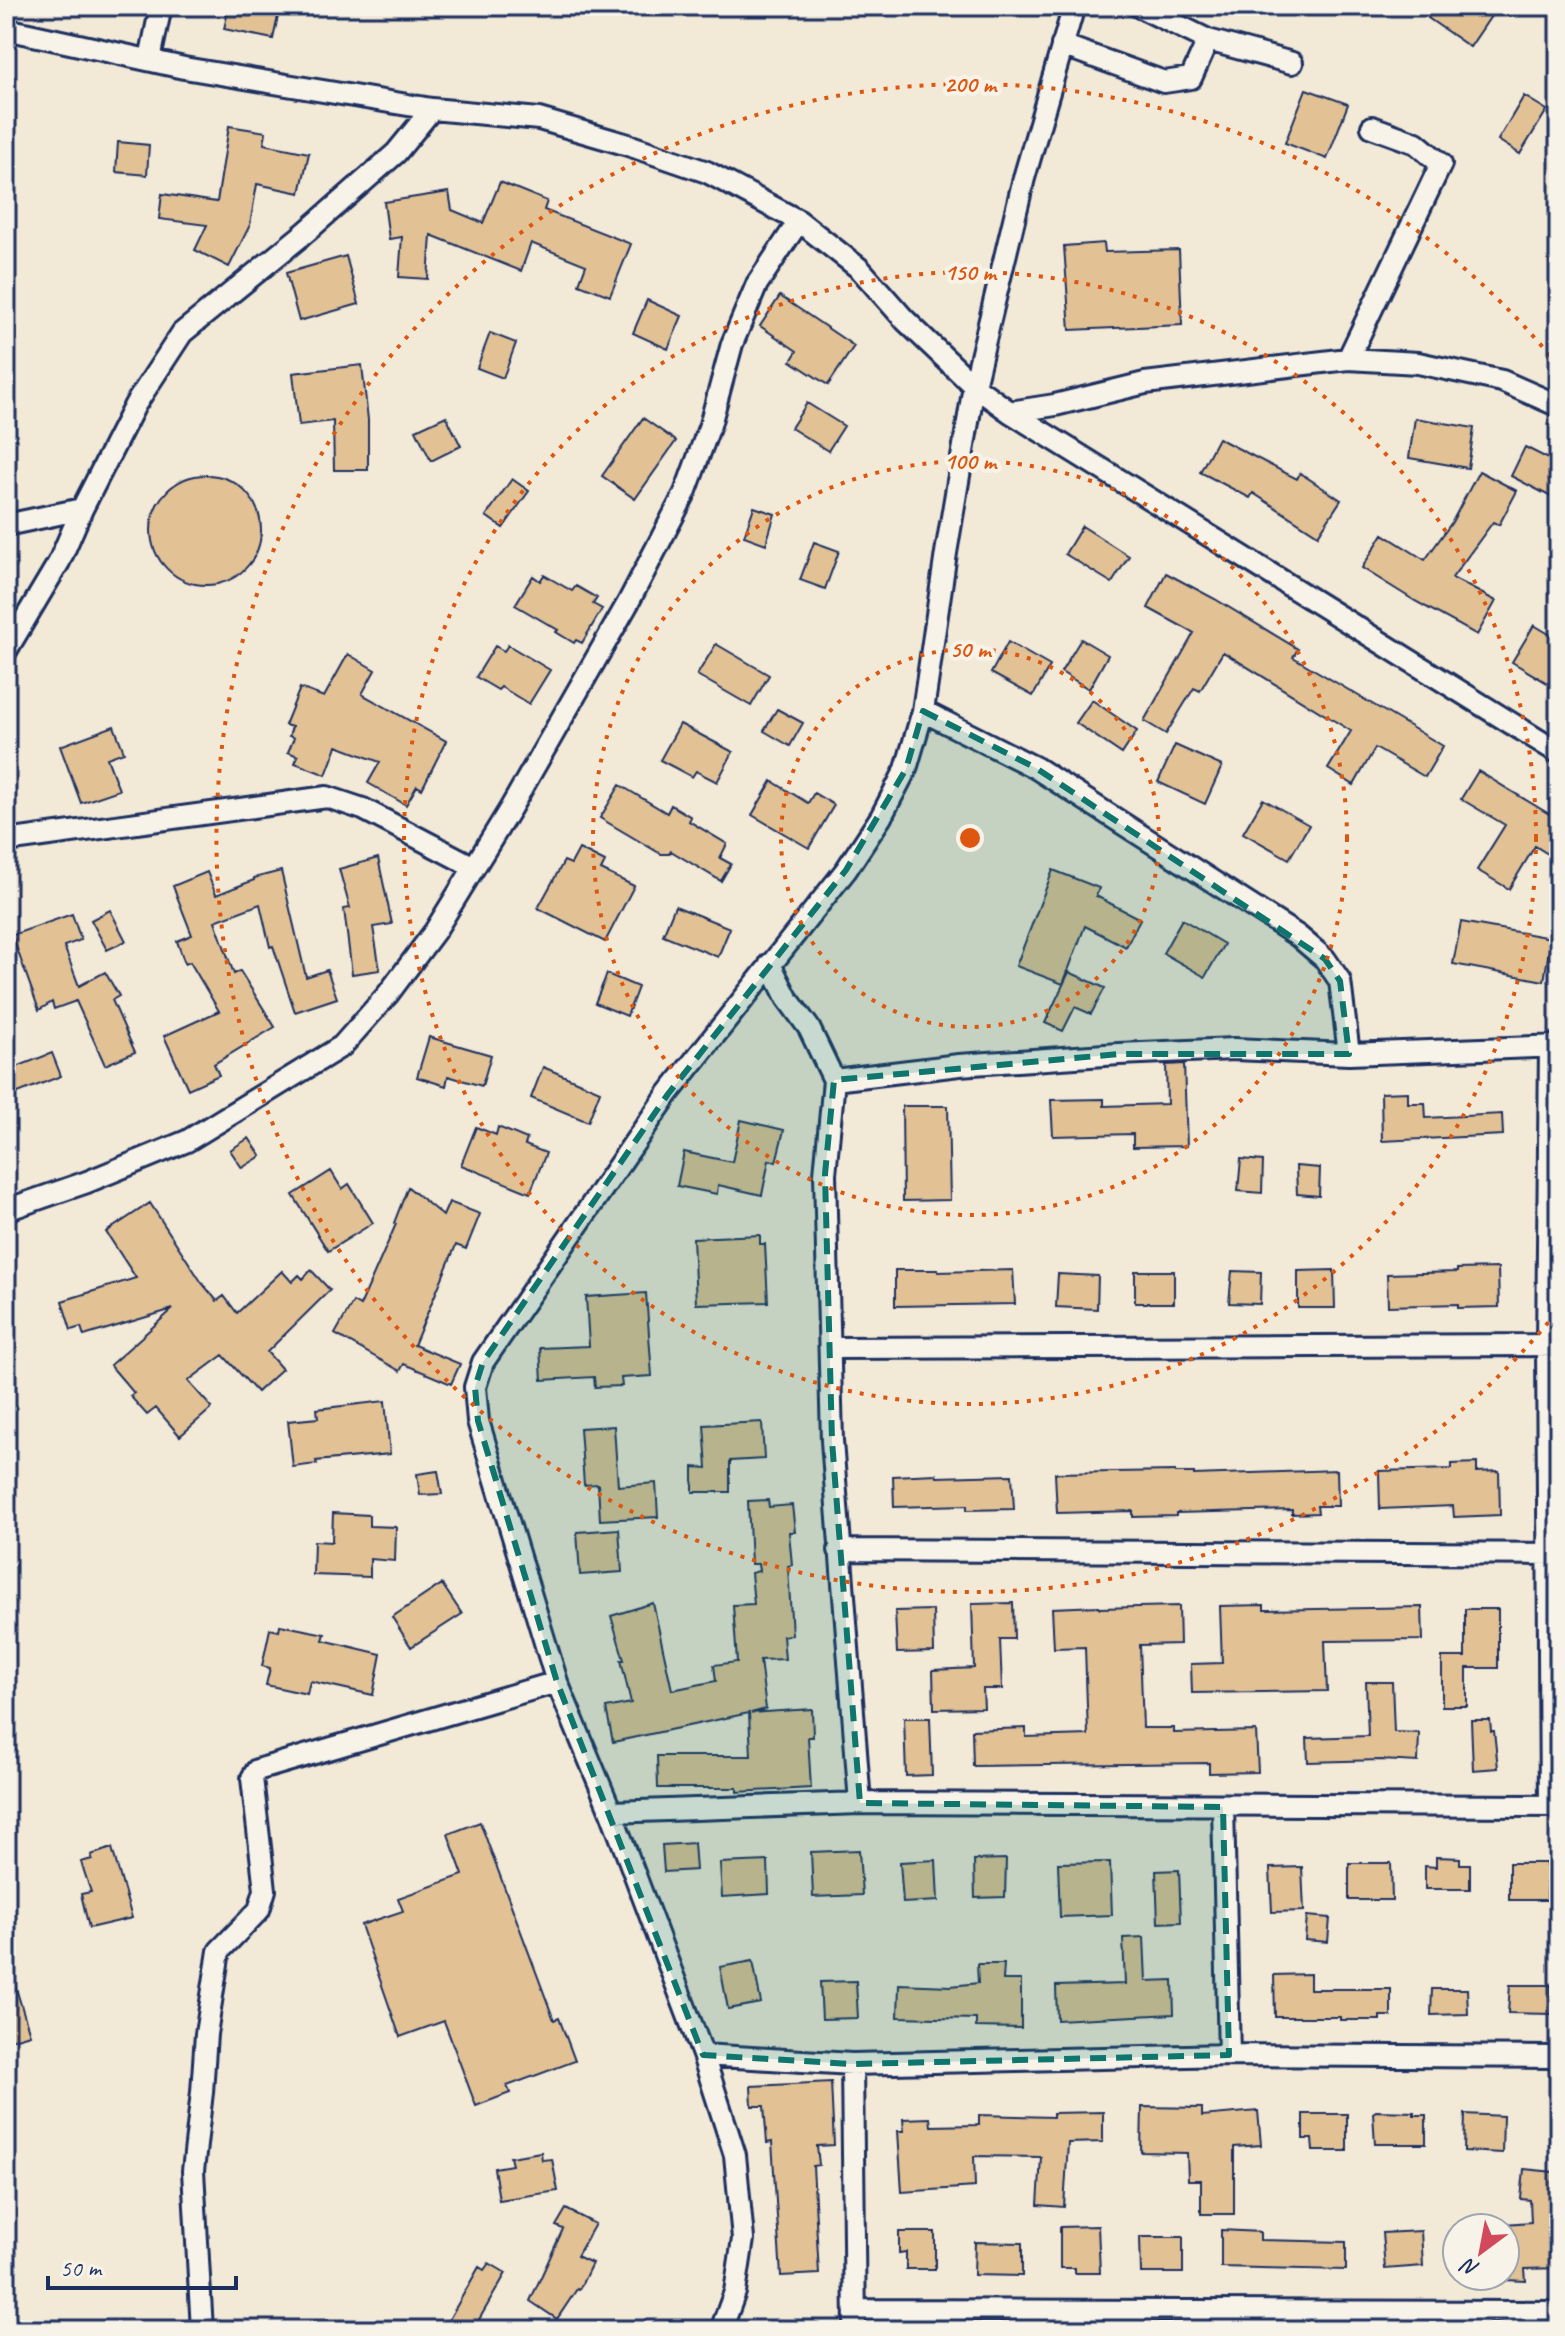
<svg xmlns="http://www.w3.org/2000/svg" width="1565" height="2336" font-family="Caveat,sans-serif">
<rect width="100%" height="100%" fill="#f3e9d7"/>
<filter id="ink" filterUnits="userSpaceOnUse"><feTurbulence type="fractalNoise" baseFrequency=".0125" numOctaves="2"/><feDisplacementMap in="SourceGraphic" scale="16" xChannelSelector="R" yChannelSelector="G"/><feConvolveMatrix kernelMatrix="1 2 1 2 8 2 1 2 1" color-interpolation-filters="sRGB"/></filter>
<g filter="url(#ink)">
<path fill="#e2c295" stroke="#1b2f5e" stroke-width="2" d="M229 6H247L279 12 273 39 224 29Z
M1437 6H1476L1491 16 1470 47 1428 18Z
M1306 89 1348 104 1327 159 1285 143Z
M1524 96 1547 110 1520 154 1498 140Z
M229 126 266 132 264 144 309 153 300 193 257 184 250 225 229 267 195 250 207 225 159 219 162 194 217 202Z
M118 142 149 145 147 175 116 172Z
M500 182 547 201 544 210 631 244 610 296 579 284 586 265 531 243 521 271 431 235 428 279 399 277 402 237 389 239 384 202 449 192 452 210 483 223Z
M1104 243 1105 252 1179 250 1182 325 1070 330 1064 246Z
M346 256 359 304 299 321 286 273Z
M780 296 854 346 828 385 791 361 797 351 760 326Z
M647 300 682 316 668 349 633 333Z
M490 333 516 343 503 378 477 368Z
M362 365 368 420V470H334L333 421 299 425 293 373Z
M807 403 844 426 828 451 791 428Z
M446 416 461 446 431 461 416 430Z
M643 418 676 441 635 499 602 476Z
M1415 418 1474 428 1468 468 1409 458Z
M1218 438 1297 479 1300 473 1341 500 1318 535 1253 493 1250 498 1200 472Z
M1525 447 1559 464V501L1511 476Z
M1479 471 1517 491 1499 525 1493 522 1452 578 1496 601 1477 635 1415 601 1362 568 1383 534 1425 560 1452 522Z
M151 530a55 55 0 1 1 110 0a55 55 0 1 1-110 0Z
M512 479 529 491 503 528 486 516Z
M754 507 775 514 766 544 744 536Z
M1082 526 1129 556 1112 583 1065 554Z
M814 542 839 551 825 589 800 580Z
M1166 573 1215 599 1298 649 1293 657 1443 746 1425 777 1375 748 1354 785 1328 769 1351 731 1223 652 1200 691 1194 688 1166 734 1144 721 1194 633 1148 608Z
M544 575 572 591 576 586 597 598 593 604 602 609 582 643 576 640 574 643 556 632 558 630 515 605 533 576 540 581Z
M1534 625 1559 640V690L1512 662Z
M1081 639 1108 655 1089 689 1061 672Z
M1008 642 1050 666 1033 696 991 673Z
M716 644 769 675 751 706 697 675Z
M508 645 550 670 529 704 501 687 498 690 476 677 495 646 504 651Z
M348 654 375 670 362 694 446 741 422 789 417 786 406 805 368 783 380 762 337 746 326 775 295 763 298 756 288 752 294 738 289 736 292 727 285 725 300 688 324 697Z
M1092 700 1137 731 1122 754 1076 723Z
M777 709 803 723 790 746 764 731Z
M680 724 733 752 717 782 696 771 692 777 660 760Z
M114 726 124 752 107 758 119 790 81 803 60 746Z
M1175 745 1222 766 1205 804 1158 782Z
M1478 771 1559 820V861L1535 846 1509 889 1477 870 1505 825 1461 799Z
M772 781 808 803 814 793 834 805 809 848 752 815Z
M620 785 667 813 671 805 691 817 689 821 727 844 720 858 731 864 721 881 671 851 669 854H661L600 818Z
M1263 799 1309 825 1289 859 1243 833Z
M579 849 605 862 601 870 634 886 605 942 538 908 564 861 571 864Z
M378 858 392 924 373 927 380 970 352 974 344 909 350 908 339 869Z
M1053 870 1099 888 1096 896 1140 919 1126 947 1085 926 1063 984 1016 966Z
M281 871 306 977 327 970 337 998 295 1012 273 946 270 947 260 904 215 921 234 974 240 971 275 1027 214 1064 219 1075 188 1089 164 1036 219 1011 190 962 185 964 177 941 192 935 173 886 207 872 216 895 254 880V878Z
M675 906 730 928 718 957 663 935Z
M110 910 126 941 107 950 91 920Z
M72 914 81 940 64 946 79 986 105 972 119 996 112 1000 135 1052 105 1065 76 1001 54 1009 52 1002 39 1010 12 935Z
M1182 919 1224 944 1205 977 1163 953Z
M1461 922 1551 938 1544 981 1453 964Z
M1069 972 1105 988 1091 1014 1075 1007 1063 1031 1045 1023Z
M607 974 638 987 627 1016 595 1003Z
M429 1037 491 1055 482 1086 448 1076 446 1086 417 1077Z
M52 1053 61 1076 13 1095 6 1071Z
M1184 1064 1187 1146 1133 1147V1134L1053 1136 1051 1100 1104 1099V1106L1167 1104 1166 1065Z
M543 1067 600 1091 588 1122 531 1098Z
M1408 1092V1103H1425L1426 1118 1502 1114 1503 1135 1382 1141 1381 1093Z
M902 1106H948L950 1200 903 1201Z
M741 1120 784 1130 776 1162 769 1160 762 1195 718 1185 717 1194 677 1186 684 1152 732 1162Z
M476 1127 496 1135 498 1127 527 1139 525 1145 546 1153 530 1193 461 1165Z
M249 1138 261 1156 242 1168 230 1150Z
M1241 1159 1263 1161 1262 1193 1238 1191Z
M1296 1166 1320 1168 1319 1196 1297 1194Z
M331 1171 342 1189 349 1184 373 1223 328 1251 293 1195Z
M408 1187 443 1216 449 1202 480 1214 466 1249 456 1245 414 1345 460 1364 451 1384 404 1364 400 1371 335 1334 353 1302 360 1306 396 1224 394 1223Z
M150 1203 202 1283 217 1301 224 1296 237 1313 282 1271 292 1282 299 1275 303 1279 311 1270 330 1290 267 1352 282 1369 257 1392 223 1355 188 1381 212 1408 180 1436 156 1408 147 1415 130 1396 134 1393 110 1365 173 1309 84 1336 81 1327 71 1330 62 1301 136 1278 106 1232Z
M760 1235V1244H765L768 1302 696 1304 693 1238Z
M1498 1268 1499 1307 1458 1308V1304L1388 1306 1387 1274 1457 1272V1269Z
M895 1270H938V1272L1013 1270 1015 1304 895 1306Z
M1334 1270 1335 1308H1298V1271Z
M1135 1271H1174V1303H1135Z
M1232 1271 1261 1272 1260 1304 1229 1303Z
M1058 1274 1098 1276 1097 1309 1056 1307Z
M646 1293 652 1376 621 1378 622 1386 595 1387 594 1377 542 1380 540 1348 589 1346 586 1297Z
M385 1401 390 1454 316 1461 317 1464 293 1467 288 1421 318 1418 317 1409Z
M762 1422 764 1459 730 1461V1492H693V1467L707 1468 704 1425Z
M614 1426 618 1486 656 1483 658 1517 600 1520 598 1484 584 1485 580 1428Z
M1477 1463V1472L1499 1471 1500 1515 1454 1517 1453 1506 1380 1509 1379 1471 1452 1469V1464Z
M1337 1470 1338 1506H1317L1318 1513 1292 1514V1510L1176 1513V1516L1133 1517V1511L1057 1513 1055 1473 1175 1471V1473H1194V1475Z
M438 1471 442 1494 420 1495 417 1474Z
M936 1474 937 1477 1012 1475 1014 1509 967 1510V1505L894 1507 893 1476Z
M768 1500 769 1507 792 1505 795 1532H789L792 1565 788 1566 792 1635 783 1636 785 1659 760 1660 766 1709 751 1713 812 1709 813 1737H808L811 1788 737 1792V1788H658L657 1756H751L749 1713 613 1742 606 1708 631 1703 621 1660H624L611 1616 653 1603 672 1690 716 1681 714 1665 737 1662 733 1605 754 1604 751 1573 759 1571 758 1564H751L748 1501Z
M333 1513 369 1515V1526L396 1527 395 1561 370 1559V1577L313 1575 314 1541 332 1542Z
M619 1529 622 1572 580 1575 577 1532Z
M442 1584 462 1614 411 1647 392 1617Z
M1013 1603 1014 1639H1000L1002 1689H983L984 1708 934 1709 933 1670 974 1668 972 1604Z
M1264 1605V1610L1422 1607 1423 1640 1325 1641 1327 1691 1192 1693 1191 1664 1222 1663 1220 1606Z
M1099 1606V1608L1179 1606 1180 1644 1140 1645 1143 1728H1174V1733L1256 1731 1258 1772 1209 1773V1763L973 1766 972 1730 1026 1728V1737L1088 1735 1085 1647 1054 1648 1052 1608Z
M1465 1609H1498V1668H1467V1706H1442V1657H1465Z
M933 1610 934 1652 897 1653 895 1611Z
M280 1625 325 1634 323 1640 381 1654 373 1695 310 1681 307 1694 266 1685 270 1668 262 1666 270 1629 279 1631Z
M1366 1682H1392L1394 1732 1419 1733 1418 1762 1381 1760 1308 1762 1307 1738 1368 1736Z
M904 1718H930L932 1775 906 1776Z
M1471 1720H1490L1491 1731H1494L1498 1768 1473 1770Z
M480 1822 554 2020 559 2018 575 2061 507 2086 510 2093 476 2106 444 2021 400 2037 361 1925 403 1911 398 1898 463 1875 448 1834Z
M694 1843 696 1870 664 1872 662 1845Z
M112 1848 132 1918 89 1928 81 1894 91 1892 81 1862 92 1859 91 1855Z
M859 1850 862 1895 813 1897 811 1852Z
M1436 1857 1460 1858V1864H1470V1889H1425V1866L1436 1867Z
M1006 1859 1005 1897 975 1898 974 1860Z
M936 1860 938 1901 903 1903 900 1862Z
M768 1861 769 1894 722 1897 720 1863Z
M1110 1862 1112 1915 1060 1917 1058 1863Z
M1349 1863H1391L1392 1900H1349Z
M1509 1863H1547V1900H1509Z
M1302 1867 1304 1911 1272 1912 1270 1868Z
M1179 1870 1181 1922 1158 1923 1156 1871Z
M1307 1916 1330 1918 1328 1942 1305 1940Z
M1144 1937 1146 1981 1173 1980 1174 2014 1057 2020 1056 1986 1125 1984 1123 1938Z
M753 1961 761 2003 728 2009 720 1967Z
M977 1964H1004L1003 1980H1021V2028L976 2027V2019L898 2017 899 1984 951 1986 978 1983Z
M11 1972 30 2034 6 2041V1973Z
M1310 1974V1989H1391V2016H1380V2020H1340V2017H1275L1274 1975Z
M856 1981 858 2018 822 2019 820 1982Z
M1510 1985H1551L1552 2014 1508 2013Z
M1432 1989H1467L1468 2014 1431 2015Z
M831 2082 834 2145 817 2146 819 2165 813 2166 819 2274 781 2276 772 2142 767 2143 764 2106H752L751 2086Z
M1142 2107 1202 2108V2116L1258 2111 1261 2145 1234 2147V2214H1201V2180H1188L1187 2153 1141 2152Z
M1376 2111 1414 2112V2115H1426V2144H1375L1373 2113Z
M1103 2112V2142L1068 2143 1064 2207 1038 2205 1041 2157 974 2156 975 2187 902 2192 898 2131H904L903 2119 930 2118 931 2126 979 2125V2115L1053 2117V2113Z
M1303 2114H1347V2151H1313L1312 2139H1303Z
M1465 2114 1503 2116 1502 2153 1464 2151Z
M541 2152 542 2160 552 2159 558 2191 499 2200 494 2168 512 2165 510 2157Z
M1524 2169 1554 2172 1548 2231 1559 2230V2268L1525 2269 1526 2281 1505 2280V2224L1531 2222 1530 2200 1521 2199Z
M566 2209 595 2224 577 2256 592 2263 579 2290 577 2289 557 2319 530 2301 563 2229 556 2226Z
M1098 2226 1100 2273H1075V2268H1060V2227Z
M1221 2230 1260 2232V2240L1346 2242V2270L1221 2267Z
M1421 2231 1423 2266 1385 2269 1382 2233Z
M899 2232H935V2269H906V2252L899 2253Z
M1140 2237H1183V2273H1141Z
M975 2242 1022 2243V2276L974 2275Z
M489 2263 506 2273 473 2330H443L479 2267 484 2270Z"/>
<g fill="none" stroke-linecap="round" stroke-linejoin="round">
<g stroke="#1b2f5e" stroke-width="26">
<path id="minor" d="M1138 6 1208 40 1292 63
M6 29 184 68 432 109 539 119 628 145 707 172 799 221 860 269 905 320 974 386 1010 412 1055 405 1145 383 1348 359 1418 363 1502 381 1559 406
M1062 45 1164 82 1191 78 1208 40
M150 59 161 6
M1348 359 1441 164 1416 143 1372 127
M1010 412 1559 753
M6 525 82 509
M6 651 59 562 82 509 135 405 182 333 306 232 396 153 432 109
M923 711 1036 768 1298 936 1325 959 1340 981 1349 1054
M6 841 327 797 363 809 474 867
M770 964 787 998 809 1028 834 1080 825 1174 832 1441 860 1803
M834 1080 959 1065 1119 1054 1234 1049 1349 1054 1559 1046
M6 1210 87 1182 187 1141 342 1046 388 994 435 931 510 809 628 603 685 493 710 425 732 344 757 284 799 221
M830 1348 1559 1345
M839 1550 1559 1554
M1550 1806 1547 1345 1550 1046
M1223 1807 1229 2055
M611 1812 860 1803 1559 1806
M703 2055 852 2064 1229 2055 1559 2057
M852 2064 855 2330
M855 2310 1559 2312
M202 2330 193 2171 202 2092 206 2034 219 1951 259 1910 265 1890 252 1778 257 1770 557 1682
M721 2330 735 2292 743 2239 735 2155 703 2055 611 1812 557 1682 478 1421 475 1387 483 1362 668 1094 846 870 881 817 906 769 923 711 946 553 974 386 1024 178 1074 6"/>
</g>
<use href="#minor" stroke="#f7f3e8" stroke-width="20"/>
</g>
</g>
<path fill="#0f766e" fill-opacity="0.2" stroke="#0f766e" stroke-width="6" stroke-dasharray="16 10" stroke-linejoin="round" d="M923 711 1036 768 1325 959 1340 981 1349 1054H1119L834 1080 825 1174 832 1441 860 1803 1223 1807 1229 2055 852 2064 703 2055 557 1682 478 1421 475 1387 483 1362 668 1094 846 870 906 769Z"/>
<g fill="none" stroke="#de5710" stroke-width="4" stroke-dasharray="4 8">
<circle cx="970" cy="838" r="189"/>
<circle cx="970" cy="838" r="377"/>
<circle cx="970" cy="838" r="566"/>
<path d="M1556 1313A754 754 0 1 1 1556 363"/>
</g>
<circle cx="970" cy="838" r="12" fill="#de5710" stroke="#f7f3e8" stroke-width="4"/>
<g font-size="24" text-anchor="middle" font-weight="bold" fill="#de5710" stroke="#f7f3e8" stroke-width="8" stroke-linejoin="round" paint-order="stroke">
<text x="970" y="92">200 m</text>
<text x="970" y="280">150 m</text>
<text x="970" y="469">100 m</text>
<text x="970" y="657">50 m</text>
</g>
<rect width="1565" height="2336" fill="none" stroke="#f7f3e8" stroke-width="32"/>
<rect x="16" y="16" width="1533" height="2304" fill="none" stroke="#1b2f5e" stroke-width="3" filter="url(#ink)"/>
<g transform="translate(1481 2252) rotate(212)"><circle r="38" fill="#f7f3e8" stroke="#9fa5b1" stroke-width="2"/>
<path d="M0-6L14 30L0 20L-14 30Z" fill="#d1495b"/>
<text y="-12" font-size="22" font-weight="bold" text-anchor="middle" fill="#1b2f5e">N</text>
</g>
<path d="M48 2276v12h188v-12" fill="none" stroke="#1b2f5e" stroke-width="4"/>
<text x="60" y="2276" font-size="24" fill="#1b2f5e" stroke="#f7f3e8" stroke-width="6" paint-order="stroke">50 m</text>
</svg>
